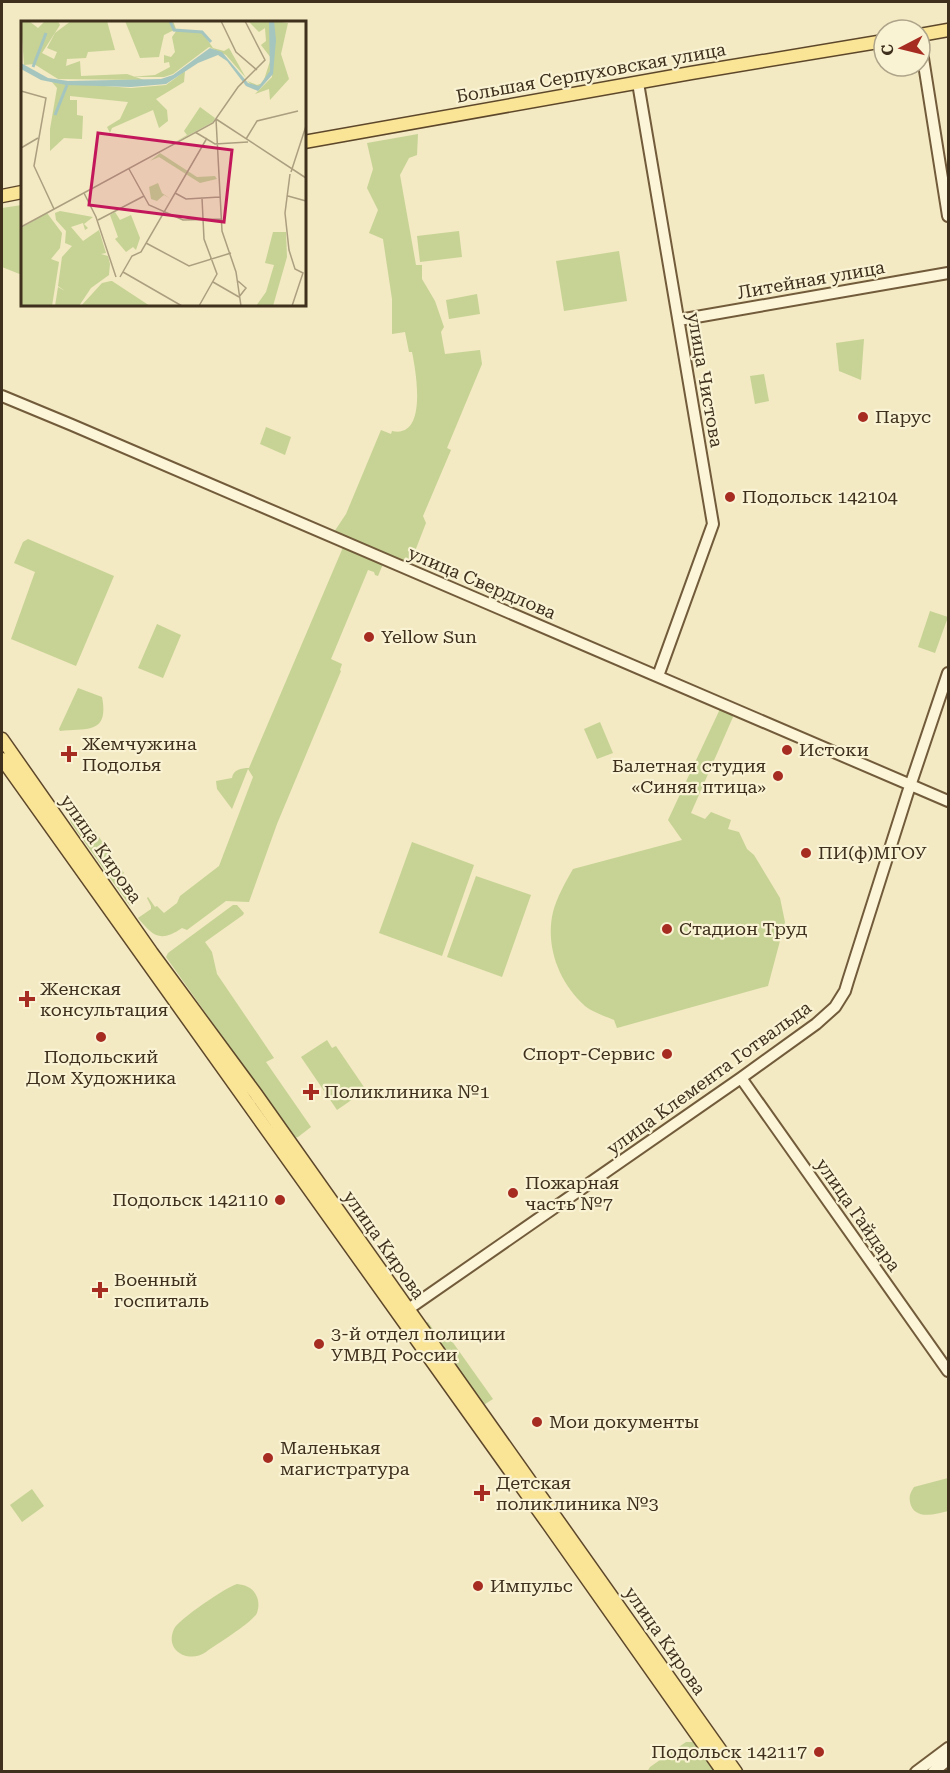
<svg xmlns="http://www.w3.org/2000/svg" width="950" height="1773" font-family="'Roboto Serif',serif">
<rect width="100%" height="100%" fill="#f3e9c2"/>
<path fill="#c6d395" d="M418 134 417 155 409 158 400 175 416 265H422V279L435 301 444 327 441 332 445 354 480 350 482 364 447 448 451 450 423 516 426 523 410 564 334 532 346 514 381 430 391 434 392 431C428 439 416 371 412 352H409L405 332 392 334V299L383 239 369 233 378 210 367 188 373 169 367 143Z
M22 205V275L2 267V208Z
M459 231 462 257 420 262 417 236Z
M619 251 627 301 564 311 556 261Z
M477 294 480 314 449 319 446 300Z
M864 339 861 380 839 371 836 343Z
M764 374 769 401 755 404 750 376Z
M266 427 291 437 285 455 260 444Z
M28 539 114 576 76 666 11 639 35 572 14 563 23 542Z
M344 545 383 564 378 576 375 575 374 572 368 570 331 659 342 664 340 670 341 671 277 824 249 902 226 901 187 930 182 928C160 943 153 936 138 918L151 909V906L147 898 148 897 155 907 157 906 164 913 177 903 180 896 219 866 253 777 248 769 232 809 217 789 216 781 232 778C233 770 241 768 249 768Z
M930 611 948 617 935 653 918 647Z
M157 624 181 635 163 678 138 668Z
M78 688 102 697C109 734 88 728 60 731L59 729Z
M720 709 732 715 733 717 691 813 705 819 711 812 731 820 728 829 739 832 747 849 754 855 780 898 785 922 768 986 617 1028 614 1020C605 1016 592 1012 585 1006 559 983 545 946 553 912 557 897 565 883 573 869L682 840 668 820Z
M600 722 613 753 597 759 584 729Z
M81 811 124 873 117 878 133 901V905L130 906 71 823 70 820Z
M412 842 474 865 442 956 379 933Z
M476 876 531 895 502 977 447 957Z
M233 905H237L244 913 243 915 205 942 212 952 217 974 274 1058 266 1062 311 1127 298 1137 294 1138 166 957 168 953Z
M327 1040 332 1048 336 1046 366 1090 337 1110 301 1057Z
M428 1322 437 1335 444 1330 493 1399 482 1406 424 1324Z
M948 1478V1511C935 1514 914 1521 910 1502 909 1496 910 1493 914 1487Z
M32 1489 44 1506 22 1522 10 1505Z
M237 1584C245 1585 252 1587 256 1595 259 1600 259 1607 257 1613 252 1623 217 1644 206 1652 189 1664 164 1651 174 1629 178 1620 226 1587 237 1584Z
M686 1742H696L717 1772H647L650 1767Z"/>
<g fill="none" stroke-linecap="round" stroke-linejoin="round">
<g stroke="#715b3a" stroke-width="14">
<path id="secondary" d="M920 39 948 216
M638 83 713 524 658 676
M679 320 948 273
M2 396 72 425 948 801
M741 1078 948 1371
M407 1310 741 1078 816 1024 835 1007 845 991 848 981 907 795 948 673
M916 1772 948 1748
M933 1772 948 1760"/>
</g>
<g stroke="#5d472b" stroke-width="15">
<path id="primary" d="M920 35 948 30
M304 142 691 73 884 41
M2 196 22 192
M2 739 152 953 256 1094 736 1772
M2 759 548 1524 723 1772"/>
</g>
<use href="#secondary" stroke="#fcf5d7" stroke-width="10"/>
<use href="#primary" stroke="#fae496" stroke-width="12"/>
</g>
<g fill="#a62b20" stroke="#f9f2d3" stroke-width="2">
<circle cx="863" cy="417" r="6"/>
<circle cx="730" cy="497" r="6"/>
<circle cx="369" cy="637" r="6"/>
<circle cx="787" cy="750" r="6"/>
<path d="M66 745h6v6h6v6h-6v6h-6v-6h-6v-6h6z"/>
<circle cx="778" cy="776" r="6"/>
<circle cx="806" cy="853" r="6"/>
<circle cx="667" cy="929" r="6"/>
<path d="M24 990h6v6h6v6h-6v6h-6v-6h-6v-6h6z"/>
<circle cx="101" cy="1037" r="6"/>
<circle cx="667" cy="1054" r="6"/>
<path d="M308 1083h6v6h6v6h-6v6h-6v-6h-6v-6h6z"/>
<circle cx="513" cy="1193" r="6"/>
<circle cx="280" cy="1200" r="6"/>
<path d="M97 1281h6v6h6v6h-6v6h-6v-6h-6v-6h6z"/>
<circle cx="319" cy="1344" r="6"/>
<circle cx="537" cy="1422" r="6"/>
<circle cx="268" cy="1458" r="6"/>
<path d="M479 1484h6v6h6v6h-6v6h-6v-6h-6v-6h6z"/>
<circle cx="478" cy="1586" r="6"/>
<circle cx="819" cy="1752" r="6"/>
</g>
<g text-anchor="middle" stroke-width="4.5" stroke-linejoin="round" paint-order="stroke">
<g font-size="18" fill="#3e301d" stroke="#f9f2d3">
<text transform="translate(591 73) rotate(-10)" y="6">Большая Серпуховская улица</text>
<text transform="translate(811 280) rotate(-10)" y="6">Литейная улица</text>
<text transform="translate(705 380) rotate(80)" y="6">улица Чистова</text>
<text transform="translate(482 583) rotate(23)" y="6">улица Свердлова</text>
<text transform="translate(101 849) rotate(55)" y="6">улица Кирова</text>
<text transform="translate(709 1078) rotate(-36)" y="6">улица Клемента Готвальда</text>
<text transform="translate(858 1215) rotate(55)" y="6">улица Гайдара</text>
<text transform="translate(384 1245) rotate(55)" y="6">улица Кирова</text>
<text transform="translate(665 1641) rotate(55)" y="6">улица Кирова</text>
</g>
<g font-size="18" fill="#3e301d" stroke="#f9f2d3" text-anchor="start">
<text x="875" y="423">Парус</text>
<text x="742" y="503">Подольск 142104</text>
<text x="381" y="643">Yellow Sun</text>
<text x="82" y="750">Жемчужина<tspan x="82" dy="21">Подолья</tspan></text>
<text x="799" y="756">Истоки</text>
<text x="766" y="772" text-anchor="end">Балетная студия<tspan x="766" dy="21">«Синяя птица»</tspan></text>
<text x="818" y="859">ПИ(ф)МГОУ</text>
<text x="679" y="935">Стадион Труд</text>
<text x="40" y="995">Женская<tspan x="40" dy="21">консультация</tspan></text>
<text x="655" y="1060" text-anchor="end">Спорт-Сервис</text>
<text x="101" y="1063" text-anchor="middle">Подольский<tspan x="101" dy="21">Дом Художника</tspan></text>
<text x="324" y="1098">Поликлиника №1</text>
<text x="525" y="1189">Пожарная<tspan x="525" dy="21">часть №7</tspan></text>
<text x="268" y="1206" text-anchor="end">Подольск 142110</text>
<text x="114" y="1286">Военный<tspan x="114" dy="21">госпиталь</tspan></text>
<text x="331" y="1340">3-й отдел полиции<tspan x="331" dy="21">УМВД России</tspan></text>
<text x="549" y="1428">Мои документы</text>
<text x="280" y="1454">Маленькая<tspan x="280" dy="21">магистратура</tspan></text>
<text x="496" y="1489">Детская<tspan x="496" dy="21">поликлиника №3</tspan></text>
<text x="490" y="1592">Импульс</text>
<text x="807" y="1758" text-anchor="end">Подольск 142117</text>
</g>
</g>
<g transform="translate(21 21)">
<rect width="285" height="285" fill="#f3e9c2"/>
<path d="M0 0H8L17 7 24 0H37L39 4 21 32 33 38 36 31 26 27 34 12 50 0H86L94 29 67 31 65 37 46 38 45 45 59 40 60 55 106 53 123 59 37 58 13 43 3 44ZM104 0H152L155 8 143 14 138 36 119 37ZM227 0H248L251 24 249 50 248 55 241 64 238 65H232L226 60 236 64 242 62 250 37 240 24 245 20 244 7 238 11ZM253 0 267 2 260 33 268 58 249 79 248 68 234 73 251 56ZM156 9 181 11 192 27 203 30 208 27 225 57 205 34 188 26 152 53 143 56H110L134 54 149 46 148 41 143 42V34L150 36 154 31 151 16ZM164 50 163 61 135 78 146 89 147 100 138 107 132 89 91 107 89 112 86 106 99 98 107 81 49 75V79H56V94L62 95 61 118 43 117 29 130V108L36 67 31 61 110 67 145 64ZM179 86 194 97 192 101 151 123 166 114 163 110ZM139 132 176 156 194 155 196 158 179 162 138 136 129 140ZM137 162 141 172 150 178 143 174 136 180 130 178 128 166ZM39 190 72 196 63 203 67 207 64 209 62 202 50 206 62 220 78 209 85 232 80 233 87 235 89 243 88 254 70 267 58 285H34L37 266 44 270 37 265 41 236 51 225 44 222 45 210 35 199 34 192ZM94 191 99 199 110 194 119 217 115 229 112 226 105 231 94 218 97 216 89 194ZM26 192 41 212 39 227 30 238 38 241 31 285H0V207ZM252 211H265L266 236 252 285H235L245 271 253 244 244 242ZM90 260H91L129 285H60L81 262Z" fill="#c6d395"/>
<path d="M248 0H253L255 19 252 53 237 70 225 65 206 40 197 34 177 42 145 63 110 66 45 64 20 59 0 48V42L27 57 47 60 140 58 152 54 189 27 201 31 227 62 238 65 249 50Z" fill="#a5c5bf"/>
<path fill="none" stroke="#a5c5bf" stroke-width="3" d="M149 0 153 9 181 11 190 21M12 46 25 12M34 94 46 64"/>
<path fill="none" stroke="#ab9f80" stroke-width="1.5" d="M200 0 215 31 236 49M0 70 25 77 13 145 33 188M195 98 201 210 215 251 220 285M195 98 285 157M174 111 194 123 227 121M225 118 236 100 277 90M0 127 17 117M108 148 128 184 162 199 200 198M270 151 285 105M269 153 264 192 268 229 274 248 282 252 271 285M63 172 75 196 95 256M154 172 165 178 199 176M267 175 285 180M77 199 123 175M0 206 192 102 217 66 244 39 224 0M125 222 168 245 210 232M102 251 161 285M99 256 111 235 120 231 186 117M217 260 225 267 218 276M192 261 218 276M178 285 196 253 183 218 181 177"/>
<path fill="#c2185b" fill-opacity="0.15" stroke="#c2185b" stroke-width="3" d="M77 112 211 129 203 201 68 184Z"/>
<rect width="285" height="285" fill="none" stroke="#3e301d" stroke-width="3"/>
</g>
<rect width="950" height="1773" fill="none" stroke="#3e301d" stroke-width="6"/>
<g transform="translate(902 48) rotate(263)"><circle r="28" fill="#f9f2d3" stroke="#aea48a" stroke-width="1.5"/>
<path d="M0-4.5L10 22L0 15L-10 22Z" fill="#a62b20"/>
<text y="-9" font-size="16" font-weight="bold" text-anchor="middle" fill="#3e301d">С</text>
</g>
</svg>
